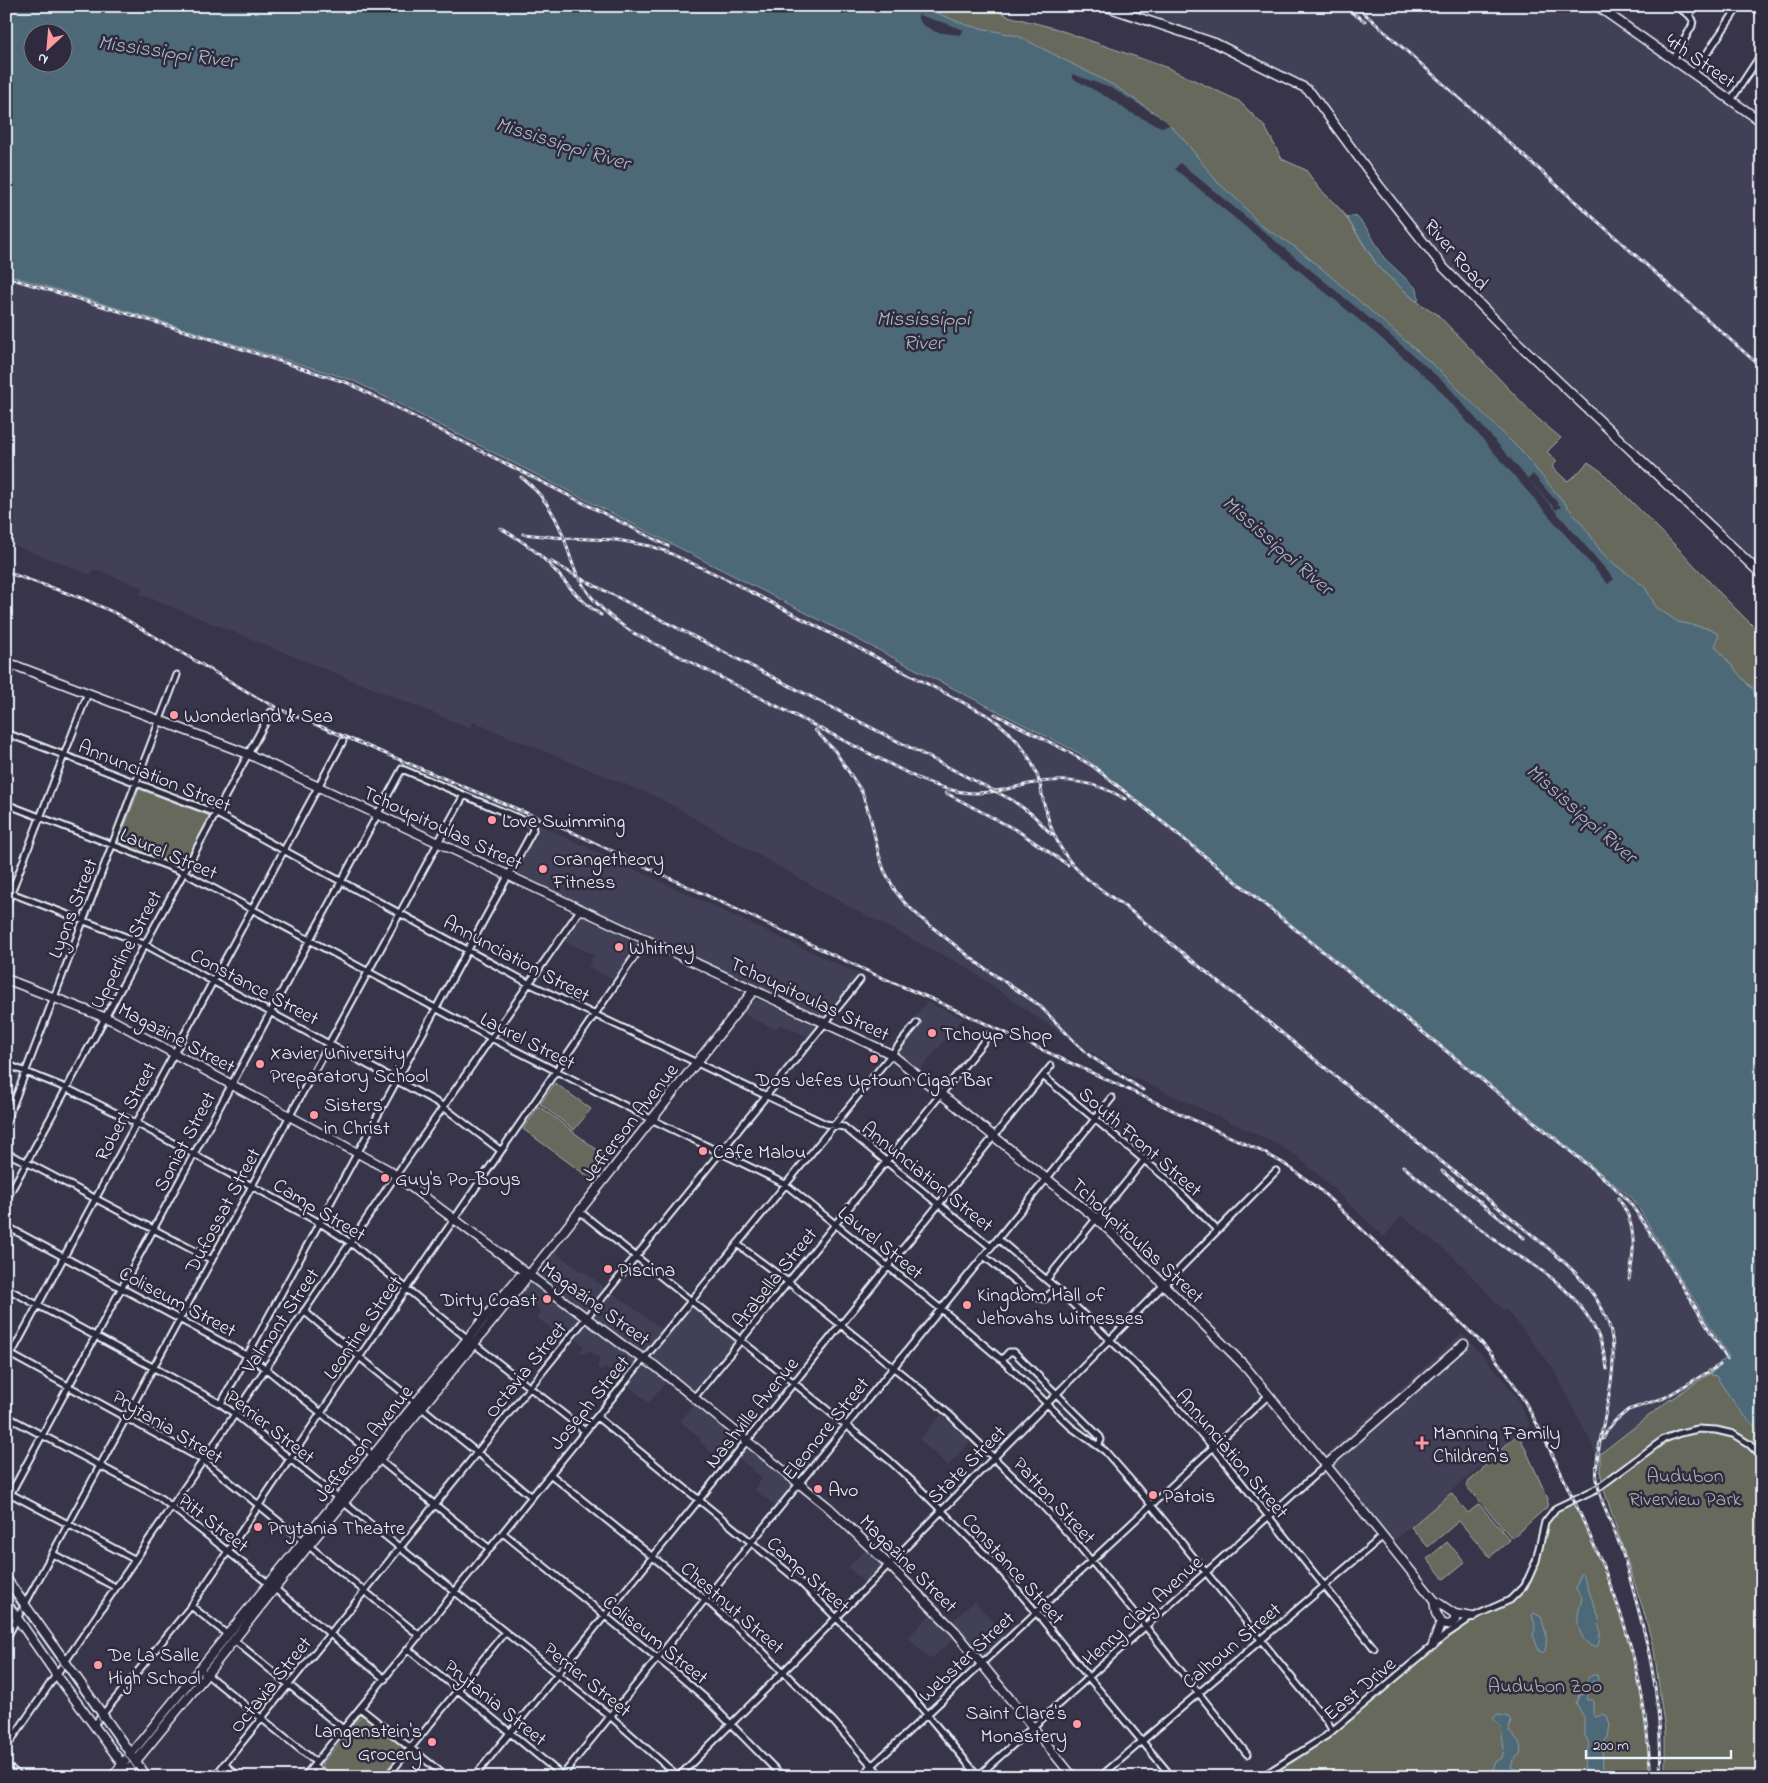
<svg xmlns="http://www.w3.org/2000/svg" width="1768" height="1783" font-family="'Indie Flower',sans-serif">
<rect width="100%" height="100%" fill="#383449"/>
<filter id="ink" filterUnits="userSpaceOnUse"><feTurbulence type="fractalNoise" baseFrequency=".02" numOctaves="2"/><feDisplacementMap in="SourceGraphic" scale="10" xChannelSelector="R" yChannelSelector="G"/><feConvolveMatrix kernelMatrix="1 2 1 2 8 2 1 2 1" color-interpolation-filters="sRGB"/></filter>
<g filter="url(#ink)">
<path fill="#433f57" d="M1124 6H1609L1762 114V569L1681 490 1616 433 1453 272 1436 252 1334 113 1313 91 1297 78 1236 48 1211 36Z
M6 275 352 380 1079 753 1633 1199 1729 1357 1719 1363 1721 1366 1719 1368 1669 1401 1600 1454 1594 1452 1592 1445 1553 1368 1507 1310 1504 1311 1455 1258 1402 1216 1384 1237 1322 1178 1295 1155 1271 1141 1120 1071 1029 1012 968 968 855 910 659 798 473 722 470 728 140 594 142 588 94 569 91 575 6 542Z
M537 824 861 975 825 1020 513 873 536 831Z
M580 915 640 943 615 980 588 967 594 955 562 940Z
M759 999 819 1027 810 1038 780 1024 775 1029 749 1017 743 1012 755 1000Z
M927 1002 963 1018 919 1071 897 1053 889 1049Z
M553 1250 583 1273 584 1271 605 1288 586 1312 536 1275Z
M530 1281 580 1319 562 1342 549 1331 551 1328 537 1318 541 1311 518 1292Z
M611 1292 663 1329 645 1354H640L593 1316V1314Z
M690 1306 697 1307 733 1338 736 1343 696 1392H694L668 1371 665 1366 651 1355Z
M586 1324 636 1361 635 1366 625 1377 613 1366 609 1371 604 1367 601 1370 597 1367 600 1359 589 1350 583 1354 580 1351 584 1346 574 1338Z
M1462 1333 1501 1376 1518 1400 1530 1425 1521 1431 1391 1543 1324 1456 1454 1341Z
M645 1365 666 1382 649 1403 627 1385Z
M693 1406H696L737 1439 720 1461 700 1442V1438L680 1421Z
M941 1415 970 1442 948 1466 919 1439Z
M746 1449 751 1451 794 1485 776 1507 754 1489 762 1478 738 1458Z
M868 1548 883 1565 865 1583 848 1567Z
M974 1601 1007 1636 983 1657 961 1632 930 1660 908 1637 931 1614 945 1629Z"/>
<path fill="#66695b" stroke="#a7adaa" d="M902 6H986L1008 16 1054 28 1168 68 1239 101 1265 127 1282 159 1306 170 1318 187 1342 211 1379 268 1416 301 1437 314 1536 417 1561 438 1547 452 1557 461 1552 467 1567 481 1575 476 1588 462 1601 471 1682 552 1719 592 1754 627 1762 639V699L1754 689 1746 683 1675 635Z
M139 789 210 816 182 867 118 843Z
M555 1083 591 1109 574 1130 540 1104Z
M539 1106 608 1158 591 1179 523 1129Z
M1712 1372 1762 1400V1777H1665V1732L1654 1650 1643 1609 1604 1490 1600 1471V1454L1668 1401Z
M1516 1436 1520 1437 1548 1499 1547 1507 1513 1537 1510 1536 1467 1487V1483L1482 1470 1486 1463Z
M1451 1493 1468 1513 1479 1504 1510 1540 1490 1557 1459 1521 1428 1547 1411 1527Z
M1573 1500C1599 1554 1622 1609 1636 1667 1645 1703 1648 1740 1651 1777H1261L1332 1730 1456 1629 1503 1604 1528 1579 1545 1522 1556 1508Z
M1447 1542 1465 1562 1444 1579 1427 1559Z
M362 1715 404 1748 381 1777H334L321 1765Z"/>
<path fill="#4e6777" stroke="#8c9eab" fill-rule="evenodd" d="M6 6H920L966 25 1018 36 1115 86 1165 120 1185 141 1218 183 1240 202 1260 225 1294 246 1321 268 1438 369 1521 451 1587 530 1599 549 1608 559 1645 587 1656 607 1678 622 1711 629 1719 635 1715 646 1762 701V1433C1743 1417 1729 1396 1716 1376L1711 1375 1712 1372 1721 1366 1719 1363 1729 1357 1633 1199 1079 753 352 380 6 274ZM32 32H62V62H32Z
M1351 216 1357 217 1368 230 1384 258 1417 289 1419 300 1416 301 1379 268 1347 218Z
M1582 1573 1599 1618C1597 1626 1601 1627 1600 1634 1600 1638 1599 1642 1598 1646L1594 1647C1583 1644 1577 1628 1578 1617 1578 1610 1581 1604 1582 1597L1576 1589 1580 1574Z
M1534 1613 1541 1617C1545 1629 1549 1641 1544 1653L1539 1651 1533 1635C1537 1627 1534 1622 1532 1615Z
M1594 1675H1597L1598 1680 1596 1682 1592 1681 1590 1692 1586 1698 1587 1700H1593V1715L1596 1717 1604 1714 1607 1716 1610 1724 1608 1737 1602 1745 1603 1771 1597 1777 1584 1767 1589 1743 1584 1733V1717L1576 1704 1579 1695 1586 1693C1587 1685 1584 1677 1594 1675Z
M1497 1715 1507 1716 1511 1720 1509 1731C1516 1739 1523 1743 1520 1754L1513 1760 1511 1767 1517 1770 1530 1773 1531 1777H1505L1497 1770 1492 1771 1496 1762 1502 1758 1504 1749 1501 1727 1493 1718Z"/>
<path fill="#383449" d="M918 15 945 23 964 30 960 35 936 32 923 25 918 19Z
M1072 74 1113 89 1165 120 1170 125 1161 127 1127 111 1116 102 1072 78Z
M1180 163 1385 331 1446 384 1614 579 1608 584 1439 389 1380 337 1175 169Z
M1533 474 1561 507 1556 510 1528 479Z"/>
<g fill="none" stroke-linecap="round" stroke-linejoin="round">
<g stroke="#e8f1f8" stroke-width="9">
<path id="street" d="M1689 15 1695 6
M1673 60 1692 26 1693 20 1689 15 1676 6
M1693 74 1739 6
M1731 100 1762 53
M6 682 13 665
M6 733 215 813 528 983 826 1124 844 1127 991 1247
M6 804 183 872 491 1038 651 1119 785 1184 941 1309 1002 1360 1071 1427 1105 1451 1134 1484 1327 1721 1332 1730
M6 891 144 944 438 1103 500 1150
M6 906 88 693
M6 1064 66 1088 136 1123 320 1223 351 1243 468 1339 585 1431
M1043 1076 1167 1179 1217 1230
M6 1123 177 675
M6 1153 26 1162 212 1260
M6 1200 271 712
M579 1211 794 1383 889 1460 914 1483 997 1566 1036 1612 1089 1678 1172 1777
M6 1226 248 1356 265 1368 490 1549
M998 1239 1056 1288
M737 1244 788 1282 925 1393 951 1416 1039 1502 1074 1540 1146 1627 1247 1754
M984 1256 1035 1297 1045 1299 1056 1288 1154 1382 1213 1447 1374 1648
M1047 1279 1145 1159
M6 1288 221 1404 235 1414 338 1498 611 1717 679 1777
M304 1311C379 1374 456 1435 532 1497
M6 1352 203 1460 420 1636
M1002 1360 1009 1352H1014L1100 1437 1101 1440 1098 1446
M6 1364 343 741
M694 1398 989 1035
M6 1416 159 1497 269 1584 385 1679
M597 1417 800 1582 881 1662 910 1694 979 1777
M550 1474 706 1600 751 1640 833 1721 882 1777
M11 1494 134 1559
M6 1502 402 769 530 823 532 825 533 830 221 1404
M503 1533 683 1679 705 1698 783 1777
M53 1554 115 1587
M191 1606 228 1635
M6 1639 464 795
M234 1640 343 1729
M409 1650 563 1776
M200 1669 316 1762
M360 1708 447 1777
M94 1725 191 1606 321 1413 646 940
M6 1748 235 1414 396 1175 580 910
M224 1764 239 1777
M6 1765 21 1777
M313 1766 327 1777
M214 1777 860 980
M304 1777 917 1023
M387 1777 505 1632
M474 1777 1051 1066
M561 1777 1112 1098
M678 1777 784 1671 1276 1171
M860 1777 1269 1395
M977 1777 1326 1465
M1100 1777 1382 1537
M1261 1777 1326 1736 1447 1634 1472 1617 1510 1600 1523 1587 1528 1579 1536 1561 1545 1522 1556 1508 1598 1488 1664 1439 1680 1433 1698 1429 1716 1430 1733 1434 1749 1444 1762 1457"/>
</g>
<g stroke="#e8f1f8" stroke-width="11">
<path id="secondary" d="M1104 6 1215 43 1305 88 1311 93 1381 188 1444 268 1516 341 1762 575
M1597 6 1762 122
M6 662 248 754 891 1054 1097 1219 1114 1235 1243 1364 1326 1465 1434 1600 1455 1614 1472 1617
M6 979 114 1021 387 1169 628 1349 655 1366 828 1507 888 1564 955 1631 1073 1777
M1326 1465 1464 1344
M6 1578 147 1777
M6 1602 56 1674 132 1777
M1441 1622 1445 1625 1452 1624 1455 1620V1614
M1433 1645 1441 1622 1436 1613 1434 1600
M112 1777 482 1321 519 1277 529 1275
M123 1777 207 1674 309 1545 495 1318 754 990"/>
</g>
<use href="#street" stroke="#2f2a3d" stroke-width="5"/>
<use href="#secondary" stroke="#2f2a3d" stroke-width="8"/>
<path stroke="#e8f1f8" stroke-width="1" d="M6 1588 141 1777"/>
<g stroke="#e8f1f8" stroke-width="3">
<path id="rail" d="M1247 6 1274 9 1293 6
M1341 6 1365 21
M1356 6 1762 368
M6 277 208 338 348 383 483 452
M477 449 668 546
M521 477C542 493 555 513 564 538 569 552 572 566 579 578 592 603 612 619 635 634
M500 528C518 538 535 549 549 564 567 583 579 601 601 615
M523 534 564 538 617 540 650 546 665 551 722 577 989 716C1012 732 1031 754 1039 781 1042 790 1042 799 1045 807 1049 824 1056 842 1066 856 1082 879 1105 892 1127 908L1520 1225C1553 1252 1593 1281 1608 1322 1621 1359 1606 1405 1600 1442 1598 1454 1595 1467 1597 1479 1600 1504 1614 1527 1622 1551 1644 1626 1664 1697 1660 1777
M550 561 578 577 1012 800 1033 815 1051 834
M6 572 84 599 115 613 258 698 286 712 574 833 878 976 941 1003 1263 1152 1283 1163 1317 1187 1481 1342C1518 1381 1540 1429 1563 1477 1592 1539 1621 1601 1636 1668 1645 1704 1648 1740 1651 1777
M630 631 923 781
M995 714 1069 752 1094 767 1611 1184 1630 1203 1646 1226 1727 1359
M815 730 835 751 862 792 871 820 879 855 884 870 896 892 904 902 922 919 980 965 1039 1005 1075 1042 1090 1056 1143 1090
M917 778C936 786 955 793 976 793 995 793 1011 788 1029 784 1062 777 1096 781 1125 799
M946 793 1018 831 1068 865
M1403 1166C1435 1192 1466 1219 1499 1243 1510 1252 1523 1258 1535 1266 1571 1290 1602 1324 1607 1369
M1442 1171 1524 1238
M1618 1198C1637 1222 1635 1251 1629 1279
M1603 1439 1608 1429 1615 1421 1628 1410 1664 1398 1720 1365"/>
</g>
<use href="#rail" stroke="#2f2a3d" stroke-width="1" stroke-dasharray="4" stroke-linecap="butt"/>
</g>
</g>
<g fill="#ff9aa2" stroke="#2f2a3d" stroke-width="2">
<circle cx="174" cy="715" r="5"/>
<circle cx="492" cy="820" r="5"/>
<circle cx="543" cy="869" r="5"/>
<circle cx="619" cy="947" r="5"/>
<circle cx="932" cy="1033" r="5"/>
<circle cx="874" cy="1059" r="5"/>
<circle cx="260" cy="1064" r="5"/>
<circle cx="314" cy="1115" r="5"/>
<circle cx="703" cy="1151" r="5"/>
<circle cx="385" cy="1178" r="5"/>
<circle cx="608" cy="1269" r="5"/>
<circle cx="547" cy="1299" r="5"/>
<circle cx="967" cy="1305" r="5"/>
<path d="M1419.5 1435.5h5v5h5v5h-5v5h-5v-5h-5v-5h5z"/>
<circle cx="818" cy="1489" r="5"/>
<circle cx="1153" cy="1495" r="5"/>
<circle cx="258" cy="1527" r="5"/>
<circle cx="98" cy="1665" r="5"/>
<circle cx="1077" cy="1724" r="5"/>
<circle cx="432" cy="1742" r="5"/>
</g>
<g text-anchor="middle" stroke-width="5" stroke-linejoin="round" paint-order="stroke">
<g font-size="20" fill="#e8f1f8" stroke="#2f2a3d">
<text transform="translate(1701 60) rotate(35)" y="7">4th Street</text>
<text transform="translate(1457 254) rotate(49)" y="7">River Road</text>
<text transform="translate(155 775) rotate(22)" y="7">Annunciation Street</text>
<text transform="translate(443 827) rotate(25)" y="7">Tchoupitoulas Street</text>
<text transform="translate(169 853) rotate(23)" y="7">Laurel Street</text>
<text transform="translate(72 908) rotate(-69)" y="7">Lyons Street</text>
<text transform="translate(125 949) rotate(-62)" y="7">Upperline Street</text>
<text transform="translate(517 958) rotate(28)" y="7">Annunciation Street</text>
<text transform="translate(255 986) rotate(28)" y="7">Constance Street</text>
<text transform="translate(810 998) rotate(25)" y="7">Tchoupitoulas Street</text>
<text transform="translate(177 1037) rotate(28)" y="7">Magazine Street</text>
<text transform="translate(528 1040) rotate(27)" y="7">Laurel Street</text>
<text transform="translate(125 1111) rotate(-62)" y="7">Robert Street</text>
<text transform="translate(629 1122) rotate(-52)" y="7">Jefferson Avenue</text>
<text transform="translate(184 1141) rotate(-62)" y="7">Soniat Street</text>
<text transform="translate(1141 1141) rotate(41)" y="7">South Front Street</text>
<text transform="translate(928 1176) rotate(39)" y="7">Annunciation Street</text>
<text transform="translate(320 1209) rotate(31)" y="7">Camp Street</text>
<text transform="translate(222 1210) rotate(-62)" y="7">Dufossat Street</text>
<text transform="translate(1138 1240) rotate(43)" y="7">Tchoupitoulas Street</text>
<text transform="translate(881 1242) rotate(39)" y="7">Laurel Street</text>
<text transform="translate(774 1277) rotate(-51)" y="7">Arabella Street</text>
<text transform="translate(178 1301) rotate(28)" y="7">Coliseum Street</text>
<text transform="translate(596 1303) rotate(36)" y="7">Magazine Street</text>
<text transform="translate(280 1320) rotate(-56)" y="7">Valmont Street</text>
<text transform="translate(362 1327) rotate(-55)" y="7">Leontine Street</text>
<text transform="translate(525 1369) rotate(-51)" y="7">Octavia Street</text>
<text transform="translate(589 1402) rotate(-51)" y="7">Joseph Street</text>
<text transform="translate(751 1412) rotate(-51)" y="7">Nashville Avenue</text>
<text transform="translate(168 1426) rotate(31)" y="7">Prytania Street</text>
<text transform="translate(271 1426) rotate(38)" y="7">Perrier Street</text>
<text transform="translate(825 1428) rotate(-51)" y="7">Eleonore Street</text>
<text transform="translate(363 1443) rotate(-51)" y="7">Jefferson Avenue</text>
<text transform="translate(1233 1453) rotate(50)" y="7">Annunciation Street</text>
<text transform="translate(966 1464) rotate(-45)" y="7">State Street</text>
<text transform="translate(1055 1500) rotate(47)" y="7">Patton Street</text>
<text transform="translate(214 1522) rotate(38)" y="7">Pitt Street</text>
<text transform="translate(909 1563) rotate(45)" y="7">Magazine Street</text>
<text transform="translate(1014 1568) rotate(48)" y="7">Constance Street</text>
<text transform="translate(809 1574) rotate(42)" y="7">Camp Street</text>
<text transform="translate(733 1607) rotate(41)" y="7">Chestnut Street</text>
<text transform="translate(1142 1610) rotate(-42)" y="7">Henry Clay Avenue</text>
<text transform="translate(656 1639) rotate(39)" y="7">Coliseum Street</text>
<text transform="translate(1231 1645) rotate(-40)" y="7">Calhoun Street</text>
<text transform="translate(966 1656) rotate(-43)" y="7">Webster Street</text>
<text transform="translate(588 1679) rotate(39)" y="7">Perrier Street</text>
<text transform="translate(270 1684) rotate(-51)" y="7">Octavia Street</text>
<text transform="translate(1359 1688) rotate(-40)" y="7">East Drive</text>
<text transform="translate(496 1702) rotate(39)" y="7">Prytania Street</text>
</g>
<g font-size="20" fill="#e8f1f8" stroke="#2f2a3d" text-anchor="start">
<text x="184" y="722">Wonderland &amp; Sea</text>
<text x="502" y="827">Love Swimming</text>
<text x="553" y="865">Orangetheory<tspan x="553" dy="23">Fitness</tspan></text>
<text x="629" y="954">Whitney</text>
<text x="942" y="1040">Tchoup Shop</text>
<text x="270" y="1059">Xavier University<tspan x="270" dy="23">Preparatory School</tspan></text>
<text x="874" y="1086" text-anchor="middle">Dos Jefes Uptown Cigar Bar</text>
<text x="324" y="1111">Sisters<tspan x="324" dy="23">in Christ</tspan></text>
<text x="713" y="1158">Cafe Malou</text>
<text x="395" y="1185">Guy's Po-Boys</text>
<text x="618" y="1276">Piscina</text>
<text x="977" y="1301">Kingdom Hall of<tspan x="977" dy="23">Jehovahs Witnesses</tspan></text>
<text x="537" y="1306" text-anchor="end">Dirty Coast</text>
<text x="1433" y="1439">Manning Family<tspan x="1433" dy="23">Children's</tspan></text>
<text x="828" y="1496">Avo</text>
<text x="1163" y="1502">Patois</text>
<text x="268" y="1534">Prytania Theatre</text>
<text x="108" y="1661">De La Salle<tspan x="108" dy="23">High School</tspan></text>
<text x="1067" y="1719" text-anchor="end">Saint Clare's<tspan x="1067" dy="23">Monastery</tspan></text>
<text x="422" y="1737" text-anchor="end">Langenstein's<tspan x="422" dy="23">Grocery</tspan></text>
</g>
<g font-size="20" fill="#aeb4b1" stroke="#2f2a3d">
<text x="1685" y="1482">Audubon<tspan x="1685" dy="23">Riverview Park</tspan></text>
<text x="1545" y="1692">Audubon Zoo</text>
</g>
<g font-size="21" font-style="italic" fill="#aabac4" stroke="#2f2a3d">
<text transform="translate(167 51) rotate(8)" y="7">Mississippi River</text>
<text transform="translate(563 143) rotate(17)" y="7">Mississippi River</text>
<text x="923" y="325">Mississippi<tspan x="923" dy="24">River</tspan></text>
<text transform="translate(1278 545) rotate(41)" y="7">Mississippi River</text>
<text transform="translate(1582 813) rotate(41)" y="7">Mississippi River</text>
</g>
</g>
<rect width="1768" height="1783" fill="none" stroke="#2f2a3d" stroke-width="25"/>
<rect x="12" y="12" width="1743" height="1758" fill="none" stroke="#e8f1f8" stroke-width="2" filter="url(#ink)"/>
<g transform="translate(48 48) rotate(206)"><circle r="24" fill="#2f2a3d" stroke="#797a88"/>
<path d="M0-4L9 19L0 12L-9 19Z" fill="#ff9aa2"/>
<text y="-8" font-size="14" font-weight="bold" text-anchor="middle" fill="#e8f1f8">N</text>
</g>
<path d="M1586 1750v8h145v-8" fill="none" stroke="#e8f1f8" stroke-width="2.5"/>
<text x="1593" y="1750" font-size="15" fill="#e8f1f8" stroke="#2f2a3d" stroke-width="4" paint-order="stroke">200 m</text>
</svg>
